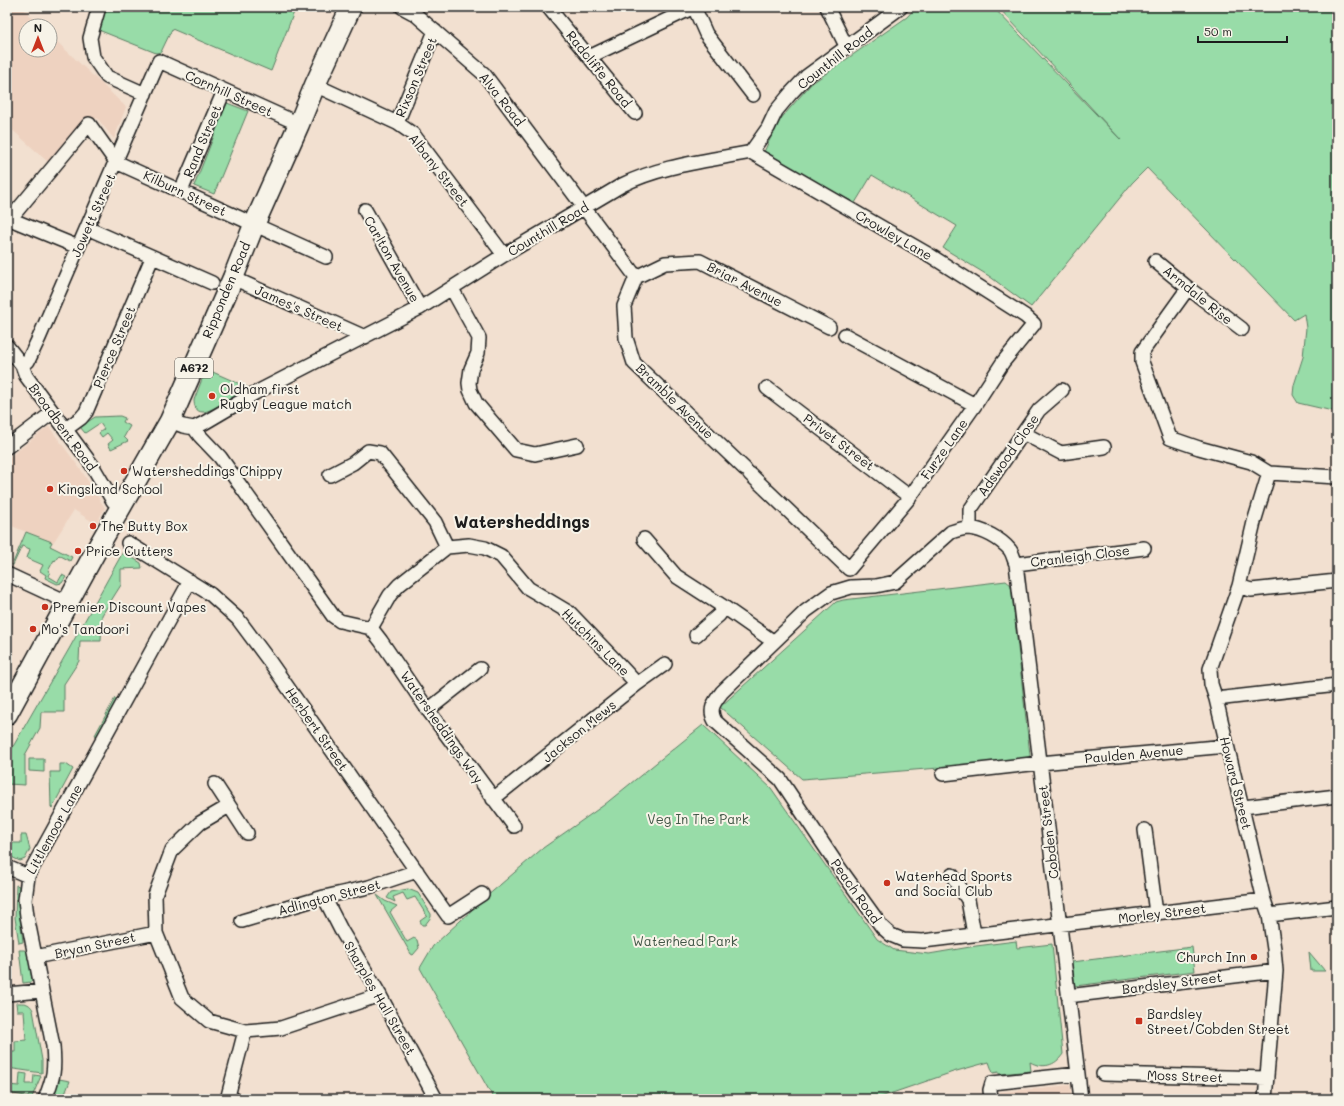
<svg xmlns="http://www.w3.org/2000/svg" width="1344" height="1106" font-family="Mali,sans-serif">
<rect width="100%" height="100%" fill="#f2e0d0"/>
<filter id="ink" filterUnits="userSpaceOnUse"><feTurbulence type="fractalNoise" baseFrequency=".025" numOctaves="2"/><feDisplacementMap in="SourceGraphic" scale="8" xChannelSelector="R" yChannelSelector="G"/><feConvolveMatrix kernelMatrix="1 2 1 2 8 2 1 2 1" color-interpolation-filters="sRGB"/></filter>
<g filter="url(#ink)">
<path fill="#eed2c0" d="M7 7H21L41 26H26V50H50V35L126 107 114 139 97 118 90 121 48 162 7 125Z
M48 427 50 428 81 470 105 508 96 524 74 510 53 543 7 524V459Z
M1070 1085 1072 1099H1001L1000 1092Z"/>
<path fill="#98dca8" stroke="#5a7c62" d="M105 7H296L271 71 172 29 161 52 156 53 96 29Z
M916 7H993L1121 140 998 7H1337V412L1298 403 1293 395 1294 385 1303 357 1306 328 1304 314 1294 320 1147 168 1132 183 1031 307 989 276 943 248 957 226 872 175 855 203 763 154 778 122 811 84 907 17Z
M227 103 248 111 214 194 194 186Z
M206 369 249 388C240 393 211 412 203 412 196 412 194 406 194 400Z
M120 416 125 418 123 422 130 426 124 437 128 441 111 449 108 444 113 440 107 433 102 437 99 433 104 429 100 423 85 433 80 427 95 417Z
M26 532 52 542 50 546 72 557 70 561 59 555 55 561 54 560 48 571 50 572 48 576 58 582 62 575 66 577 62 583 57 584 45 578 46 575 40 571 43 565 27 558 30 549 22 546 13 565H12Z
M123 552 141 563 142 568 121 569V585L102 615 101 641H80L79 661 64 684V712H41L40 728 25 755V785L7 784V757L69 649Z
M1006 581 1011 585 1030 755 1029 758 939 768 802 779 720 707 836 602 843 600Z
M115 698 117 700 97 736 95 735Z
M703 725 771 788 877 939 894 950 929 954 976 946 1016 941 1017 948 1052 944 1063 1054C1055 1066 1043 1069 1030 1062L1031 1071 999 1074V1072L993 1073 989 1062 953 1072 875 1099H494L420 968 433 946 486 897 543 848 604 805Z
M29 759H44V772L29 771Z
M60 764H66L73 769 52 808 51 807 50 772H60Z
M21 835H26L30 849 25 859 20 861 7 855V843H21Z
M16 885 19 886C17 905 21 923 23 942L19 943 15 918Z
M408 889 418 893 431 914V917L425 925H422L420 921 427 916 415 897 407 900 403 893 393 897 395 902 387 898 391 892Z
M377 895 385 901 397 906 390 912 407 942 414 938 417 940 419 948 413 955 411 954Z
M1192 947 1195 971 1075 986 1072 962Z
M19 950H24L28 952 32 980 31 982 23 983Z
M1309 952 1325 971H1311Z
M16 1003C24 1003 29 1002 33 1010L42 1060V1073L7 1068V1052H15V1041L26 1040 24 1011H17Z
M20 1073 27 1074 26 1084H33L34 1075 41 1076 32 1097 7 1093V1085L19 1086Z
M59 1079 70 1081 63 1099H52Z"/>
<g fill="none" stroke-linecap="round" stroke-linejoin="round">
<g stroke="#1c1c1c" stroke-width="16">
<path id="minor" d="M99 7 90 38 93 57 107 77 145 94
M402 7 415 14 484 74 636 277
M548 7 635 113
M694 7 706 34 753 95
M827 7 846 46
M589 57 694 7
M315 85 397 123 413 134 504 255
M397 123 435 31
M181 191 224 91
M365 210 420 308
M7 216 10 219 78 247
M10 219 89 124 116 162 326 257
M87 228 212 283
M1155 261 1188 288 1242 329
M636 277 624 306 626 338 634 363 745 469
M636 277 665 263 700 261 829 327
M233 278 365 337
M1188 288 1142 352V362L1170 438 1199 448 1251 462 1269 473 1337 477
M452 289 479 338 478 353 471 369 469 383 470 390 476 403 516 450 535 454 577 445
M845 335 975 405
M7 346 22 365 26 376 92 465 113 501 121 506
M22 365 28 361 39 338 159 61 299 124
M767 388 910 497
M170 421 183 426 194 428 204 423 255 393 420 308 504 255 622 185C662 165 707 161 751 152L768 128 776 111 791 93 807 76 901 7
M194 428 200 436 220 457 333 616 340 621 371 628
M66 429 81 418 86 412 152 258
M1023 433 1061 453 1104 447
M7 447 53 412
M750 474 849 569 910 497 975 405 1003 362 1034 324 1025 316 931 256 751 152
M330 475 353 463 368 451 380 453 435 522 447 547
M970 528V510L1039 410 1062 390
M644 539 676 576 724 607 774 642
M128 543 210 594 238 619 270 662 448 916 482 894
M1016 564 1144 548
M7 574 67 602
M1239 586 1251 590 1337 581
M371 628 390 595 399 585 447 547 469 545 485 548 501 556 528 588 570 613 612 657 637 684
M371 628 381 641 428 710 514 826
M696 635 719 615 724 607
M1216 699 1337 685
M428 710 480 669
M943 774 1040 763 1227 746
M215 784 247 833
M493 799 637 684 665 664
M229 806 200 823 172 850 155 895 156 933 182 998 209 1021 245 1031 281 1028 380 995
M1243 807 1337 796
M1145 830 1156 913
M7 867 28 876
M952 875 968 900 974 934
M324 897 341 930 377 990 436 1099
M1269 915 1337 907
M242 921 324 897 369 887 417 871
M35 957 156 933
M7 994 41 991
M1068 996 1276 971
M1103 1074 1267 1078
M45 1099C54 1077 55 1069 53 1046L27 916 25 900 28 876 190 581
M234 1099 228 1096 245 1031
M991 1099 990 1090 992 1083 1078 1074
M1081 1099 1016 564C1014 560 1013 554 1010 550 1001 539 983 529 969 528 963 528 957 530 951 532L895 582 876 586 851 587 831 593 806 611 722 692C715 701 708 709 715 721L780 779 838 866 882 927 891 935 903 940 923 941 1264 900
M1265 1099 1276 971 1274 949 1269 915 1264 900 1216 699 1211 684 1210 669 1239 586 1254 522 1269 473"/>
</g>
<g stroke="#1c1c1c" stroke-width="23">
<path id="primary" d="M7 714 98 547 170 421 233 278 254 225 299 124 315 85 351 7"/>
</g>
<use href="#minor" stroke="#f7f3e8" stroke-width="13"/>
<use href="#primary" stroke="#f7f3e8" stroke-width="20"/>
</g>
</g>
<g fill="#c8321e" stroke="#f7f3e8" stroke-width="1.5">
<circle cx="212" cy="396" r="4"/>
<circle cx="124" cy="471" r="4"/>
<circle cx="50" cy="489" r="4"/>
<circle cx="93" cy="526" r="4"/>
<circle cx="78" cy="551" r="4"/>
<circle cx="45" cy="607" r="4"/>
<circle cx="33" cy="629" r="4"/>
<circle cx="887" cy="883" r="4"/>
<circle cx="1254" cy="957" r="4"/>
<rect x="1135" y="1017" width="8" height="8" rx="2"/>
</g>
<g text-anchor="middle" stroke-width="4" stroke-linejoin="round" paint-order="stroke">
<rect fill="#f7f3e8" stroke="#5e5c59" stroke-width="1" x="175" y="358" width="38" height="20" rx="3"/>
<g font-size="12" font-weight="bold" fill="#1c1c1c">
<text x="194" y="372">A672</text>
</g>
<g font-size="13" fill="#1c1c1c" stroke="#f7f3e8">
<text transform="translate(835 58) rotate(-38)" y="5">Counthill Road</text>
<text transform="translate(599 69) rotate(51)" y="5">Radcliffe Road</text>
<text transform="translate(416 77) rotate(-67)" y="5">Rixson Street</text>
<text transform="translate(229 93) rotate(24)" y="5">Cornhill Street</text>
<text transform="translate(502 99) rotate(52)" y="5">Alva Road</text>
<text transform="translate(202 141) rotate(-67)" y="5">Rand Street</text>
<text transform="translate(439 170) rotate(52)" y="5">Albany Street</text>
<text transform="translate(185 193) rotate(25)" y="5">Kilburn Street</text>
<text transform="translate(93 215) rotate(-66)" y="5">Jowett Street</text>
<text transform="translate(548 229) rotate(-31)" y="5">Counthill Road</text>
<text transform="translate(894 235) rotate(30)" y="5">Crowley Lane</text>
<text transform="translate(392 259) rotate(60)" y="5">Carlton Avenue</text>
<text transform="translate(745 284) rotate(27)" y="5">Briar Avenue</text>
<text transform="translate(226 290) rotate(-67)" y="5">Ripponden Road</text>
<text transform="translate(1198 295) rotate(39)" y="5">Armdale Rise</text>
<text transform="translate(299 308) rotate(24)" y="5">James's Street</text>
<text transform="translate(114 347) rotate(-67)" y="5">Pierce Street</text>
<text transform="translate(675 401) rotate(44)" y="5">Bramble Avenue</text>
<text transform="translate(63 427) rotate(54)" y="5">Broadbent Road</text>
<text transform="translate(839 442) rotate(37)" y="5">Privet Street</text>
<text transform="translate(944 449) rotate(-55)" y="5">Furze Lane</text>
<text transform="translate(1008 455) rotate(-55)" y="5">Adswood Close</text>
<text transform="translate(1080 556) rotate(-7)" y="5">Cranleigh Close</text>
<text transform="translate(596 642) rotate(45)" y="5">Hutchins Lane</text>
<text transform="translate(442 727) rotate(55)" y="5">Watersheddings Way</text>
<text transform="translate(317 729) rotate(55)" y="5">Herbert Street</text>
<text transform="translate(579 731) rotate(-39)" y="5">Jackson Mews</text>
<text transform="translate(1134 754) rotate(-5)" y="5">Paulden Avenue</text>
<text transform="translate(1236 783) rotate(76)" y="5">Howard Street</text>
<text transform="translate(54 829) rotate(-61)" y="5">Littlemoor Lane</text>
<text transform="translate(1048 832) rotate(-97)" y="5">Cobden Street</text>
<text transform="translate(856 891) rotate(55)" y="5">Peach Road</text>
<text transform="translate(329 897) rotate(-15)" y="5">Adlington Street</text>
<text transform="translate(1162 913) rotate(-7)" y="5">Morley Street</text>
<text transform="translate(95 945) rotate(-12)" y="5">Bryan Street</text>
<text transform="translate(1172 983) rotate(-7)" y="5">Bardsley Street</text>
<text transform="translate(380 998) rotate(60)" y="5">Sharples Hall Street</text>
<text transform="translate(1185 1076) rotate(2)" y="5">Moss Street</text>
</g>
<g font-size="13" fill="#1c1c1c" stroke="#f7f3e8" text-anchor="start">
<text x="220" y="394">Oldham first<tspan x="220" dy="15">Rugby League match</tspan></text>
<text x="132" y="476">Watersheddings Chippy</text>
<text x="58" y="494">Kingsland School</text>
<text x="101" y="531">The Butty Box</text>
<text x="86" y="556">Price Cutters</text>
<text x="53" y="612">Premier Discount Vapes</text>
<text x="41" y="634">Mo's Tandoori</text>
<text x="895" y="881">Waterhead Sports<tspan x="895" dy="15">and Social Club</tspan></text>
<text x="1246" y="962" text-anchor="end">Church Inn</text>
<text x="1147" y="1019">Bardsley<tspan x="1147" dy="15">Street/Cobden Street</tspan></text>
</g>
<g font-size="13" fill="#415646" stroke="#f7f3e8">
<text x="698" y="824">Veg In The Park</text>
<text x="685" y="946">Waterhead Park</text>
</g>
<g font-size="17" font-weight="bold" fill="#1c1c1c" stroke="#f7f3e8">
<text x="522" y="528">Watersheddings</text>
</g>
</g>
<rect width="1344" height="1106" fill="none" stroke="#f7f3e8" stroke-width="24"/>
<rect x="12" y="12" width="1320" height="1082" fill="none" stroke="#1c1c1c" stroke-width="1.5" filter="url(#ink)"/>
<g transform="translate(38 38)"><circle r="19" fill="#f7f3e8" stroke="#9f9d96"/>
<path d="M0-3L7 15L0 10L-7 15Z" fill="#c8321e"/>
<text y="-6" font-size="11" font-weight="bold" text-anchor="middle" fill="#1c1c1c">N</text>
</g>
<path d="M1198 36v6h89v-6" fill="none" stroke="#1c1c1c" stroke-width="2"/>
<text x="1204" y="36" font-size="12" fill="#1c1c1c" stroke="#f7f3e8" stroke-width="3" paint-order="stroke">50 m</text>
</svg>
